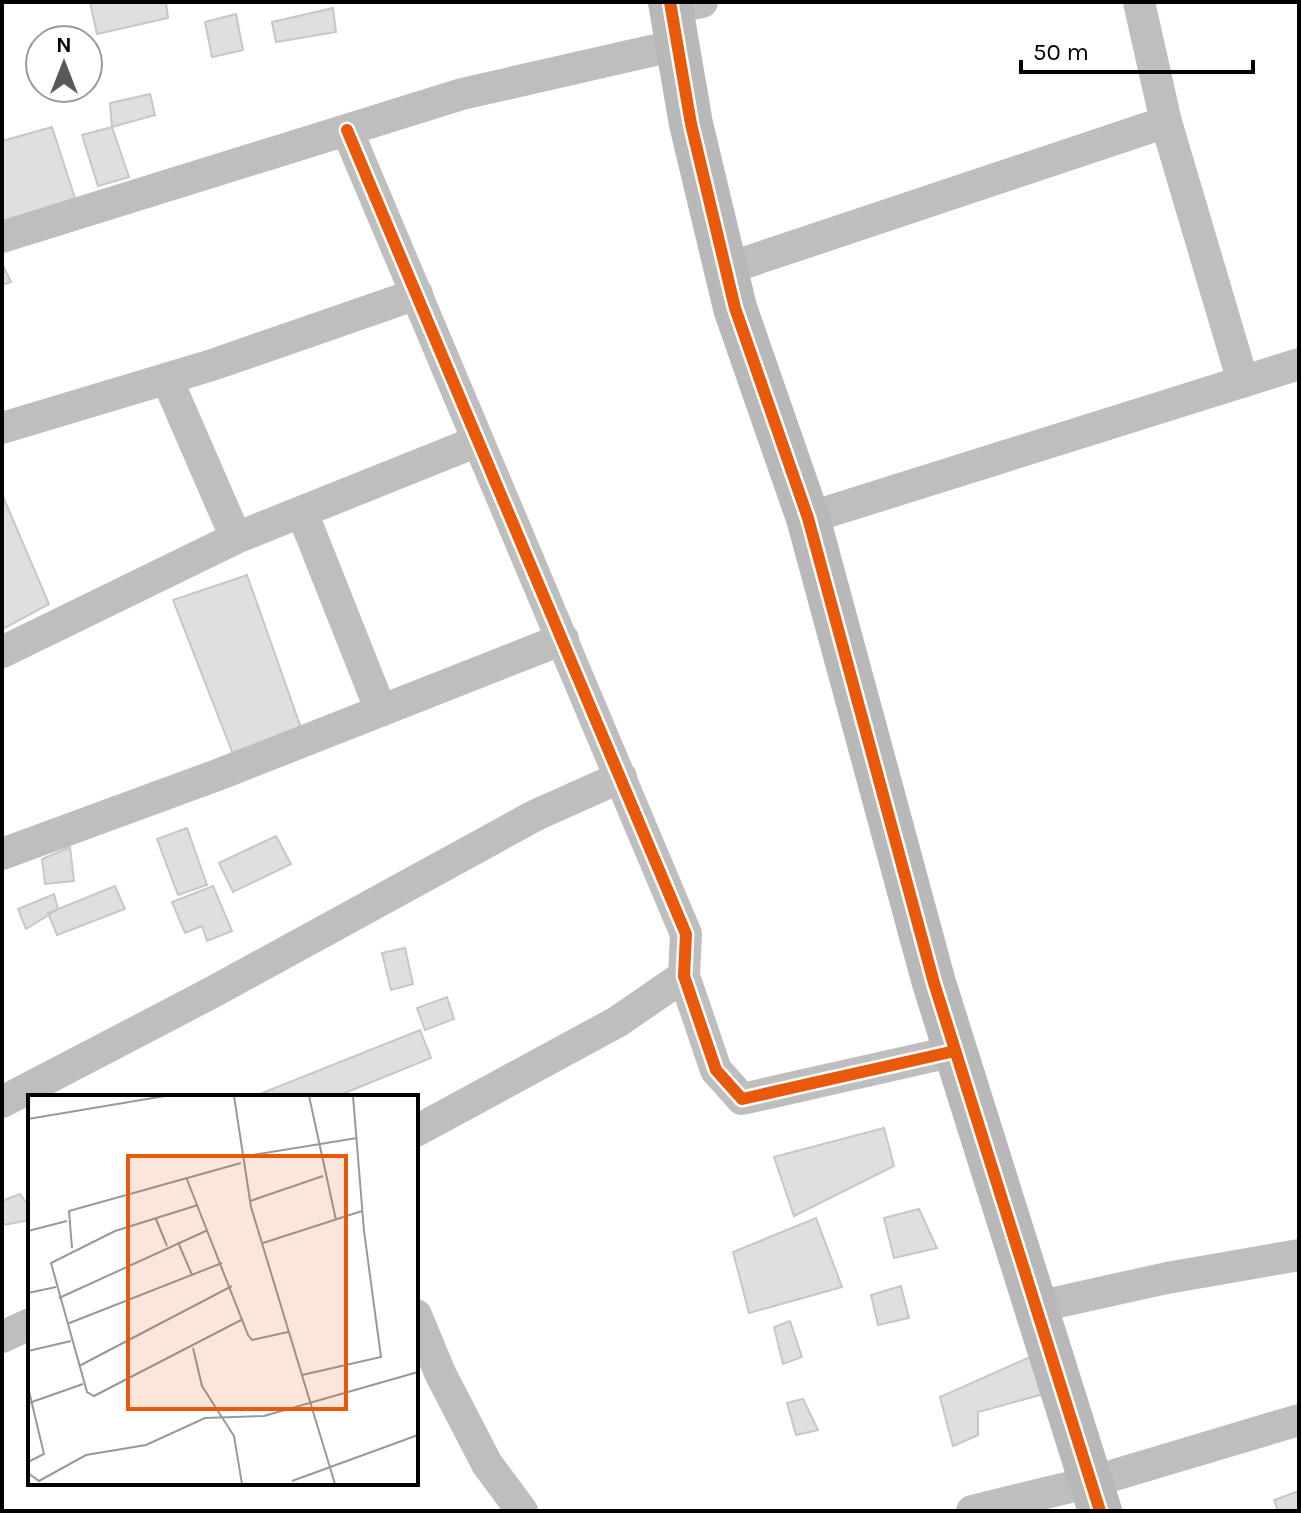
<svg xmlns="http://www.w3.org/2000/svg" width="1301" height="1513" font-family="Karla,sans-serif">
<rect width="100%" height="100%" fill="#fff"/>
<path fill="#dfdfdf" stroke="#c7c7c7" stroke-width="2" d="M90 2H166L168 18 97 34Z
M333 8 336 32 276 42 272 22Z
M236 14 243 50 212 57 205 22Z
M150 94 155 115 112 127 110 103Z
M52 127 80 214 2 237V141Z
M112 127 129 177 98 186 82 135Z
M2 264 11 282 2 285Z
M2 494 49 604 3 629 2 627Z
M247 575 301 728 233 754 173 600Z
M187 828 207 885 178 895 157 839Z
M276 836 291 864 233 892 219 863Z
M70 847 74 881 45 884 42 859Z
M115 886 125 909 57 935 48 913Z
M213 886 232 931 207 941 202 926 185 933 172 902Z
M54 894 58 909 26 929 18 909Z
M405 948 413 984 391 990 382 953Z
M447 997 454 1019 425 1030 417 1008Z
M420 1030 431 1058 335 1097H252Z
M884 1128 894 1166 794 1216 774 1157Z
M20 1194 30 1208V1220L3 1225 2 1201Z
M919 1209 937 1248 894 1258 884 1218Z
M816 1218 842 1287 749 1313 733 1252Z
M901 1286 909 1318 878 1325 871 1295Z
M790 1321 802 1357 783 1364 774 1327Z
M1039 1353 1051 1392 978 1412V1435L953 1446 940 1397Z
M803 1399 818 1430 796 1435 787 1403Z
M1299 1491V1511H1278L1274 1500Z"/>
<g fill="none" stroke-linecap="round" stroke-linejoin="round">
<path stroke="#bebebe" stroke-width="32" d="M1139 2 1166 122 1243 382
M671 8 702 2
M347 130 686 934 684 976 716 1070 742 1099 955 1051
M2 237 462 94 677 45
M726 269 1166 122
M167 379 236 538
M2 428 212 365 417 294
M302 512 381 711
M808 518 1299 364
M2 652 236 538 478 441
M2 854 220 774 563 639
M2 1102 211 993 536 815 621 777
M416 1131 617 1022 684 976
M1036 1307 1167 1278 1299 1255
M416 1315 440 1373 487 1464 522 1511
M2 1337 30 1324
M972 1511 1091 1482 1299 1420"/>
<path stroke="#b8b8b8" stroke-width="44" d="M670 2 691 124 735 308 808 518 934 983 1100 1511"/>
<g stroke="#fff" stroke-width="17">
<path id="cycleway" d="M670 2 691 124 735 308 808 518 934 983 1100 1511
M347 130 686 934 684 976 716 1070 742 1099 955 1051"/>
</g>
<use href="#cycleway" stroke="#e8590c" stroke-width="12"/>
</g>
<g transform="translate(28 1095)">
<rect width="390" height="390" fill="#fff"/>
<path fill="none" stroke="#999" stroke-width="2" d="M206 1 223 112 307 389M281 1 308 125M0 24 137 1M212 62 329 43M158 82 220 240 224 245 260 237M222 106 295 81M170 110 87 136 23 168 59 297 66 301 215 224M128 124 139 151M0 136 39 126M150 147 164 180M235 148 334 116M44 153 41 116 213 68M0 198 28 192M31 203 180 135M39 229 194 168M165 253 174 291 206 341 214 389M0 256 43 246M51 271 204 191M274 280 353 262 336 136 325 1M0 292 16 359 0 367M1 308 55 289M0 378 11 386 58 360 118 350 177 323 236 321 390 277M264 386 390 340"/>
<path fill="#e8590c" fill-opacity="0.15" stroke="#e8590c" stroke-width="4" d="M100 61H318V314H100Z"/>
<rect width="390" height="390" fill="none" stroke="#000" stroke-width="4"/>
</g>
<rect width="1301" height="1513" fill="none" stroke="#000000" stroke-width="8"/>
<g transform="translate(64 64)"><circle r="38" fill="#ffffff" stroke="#999999" stroke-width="2"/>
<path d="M0-6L14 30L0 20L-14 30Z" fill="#595959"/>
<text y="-12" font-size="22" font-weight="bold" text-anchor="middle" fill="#000000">N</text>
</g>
<path d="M1021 60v12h232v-12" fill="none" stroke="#000000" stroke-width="4"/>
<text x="1033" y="60" font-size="24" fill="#000000" stroke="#ffffff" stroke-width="6" paint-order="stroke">50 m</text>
</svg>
